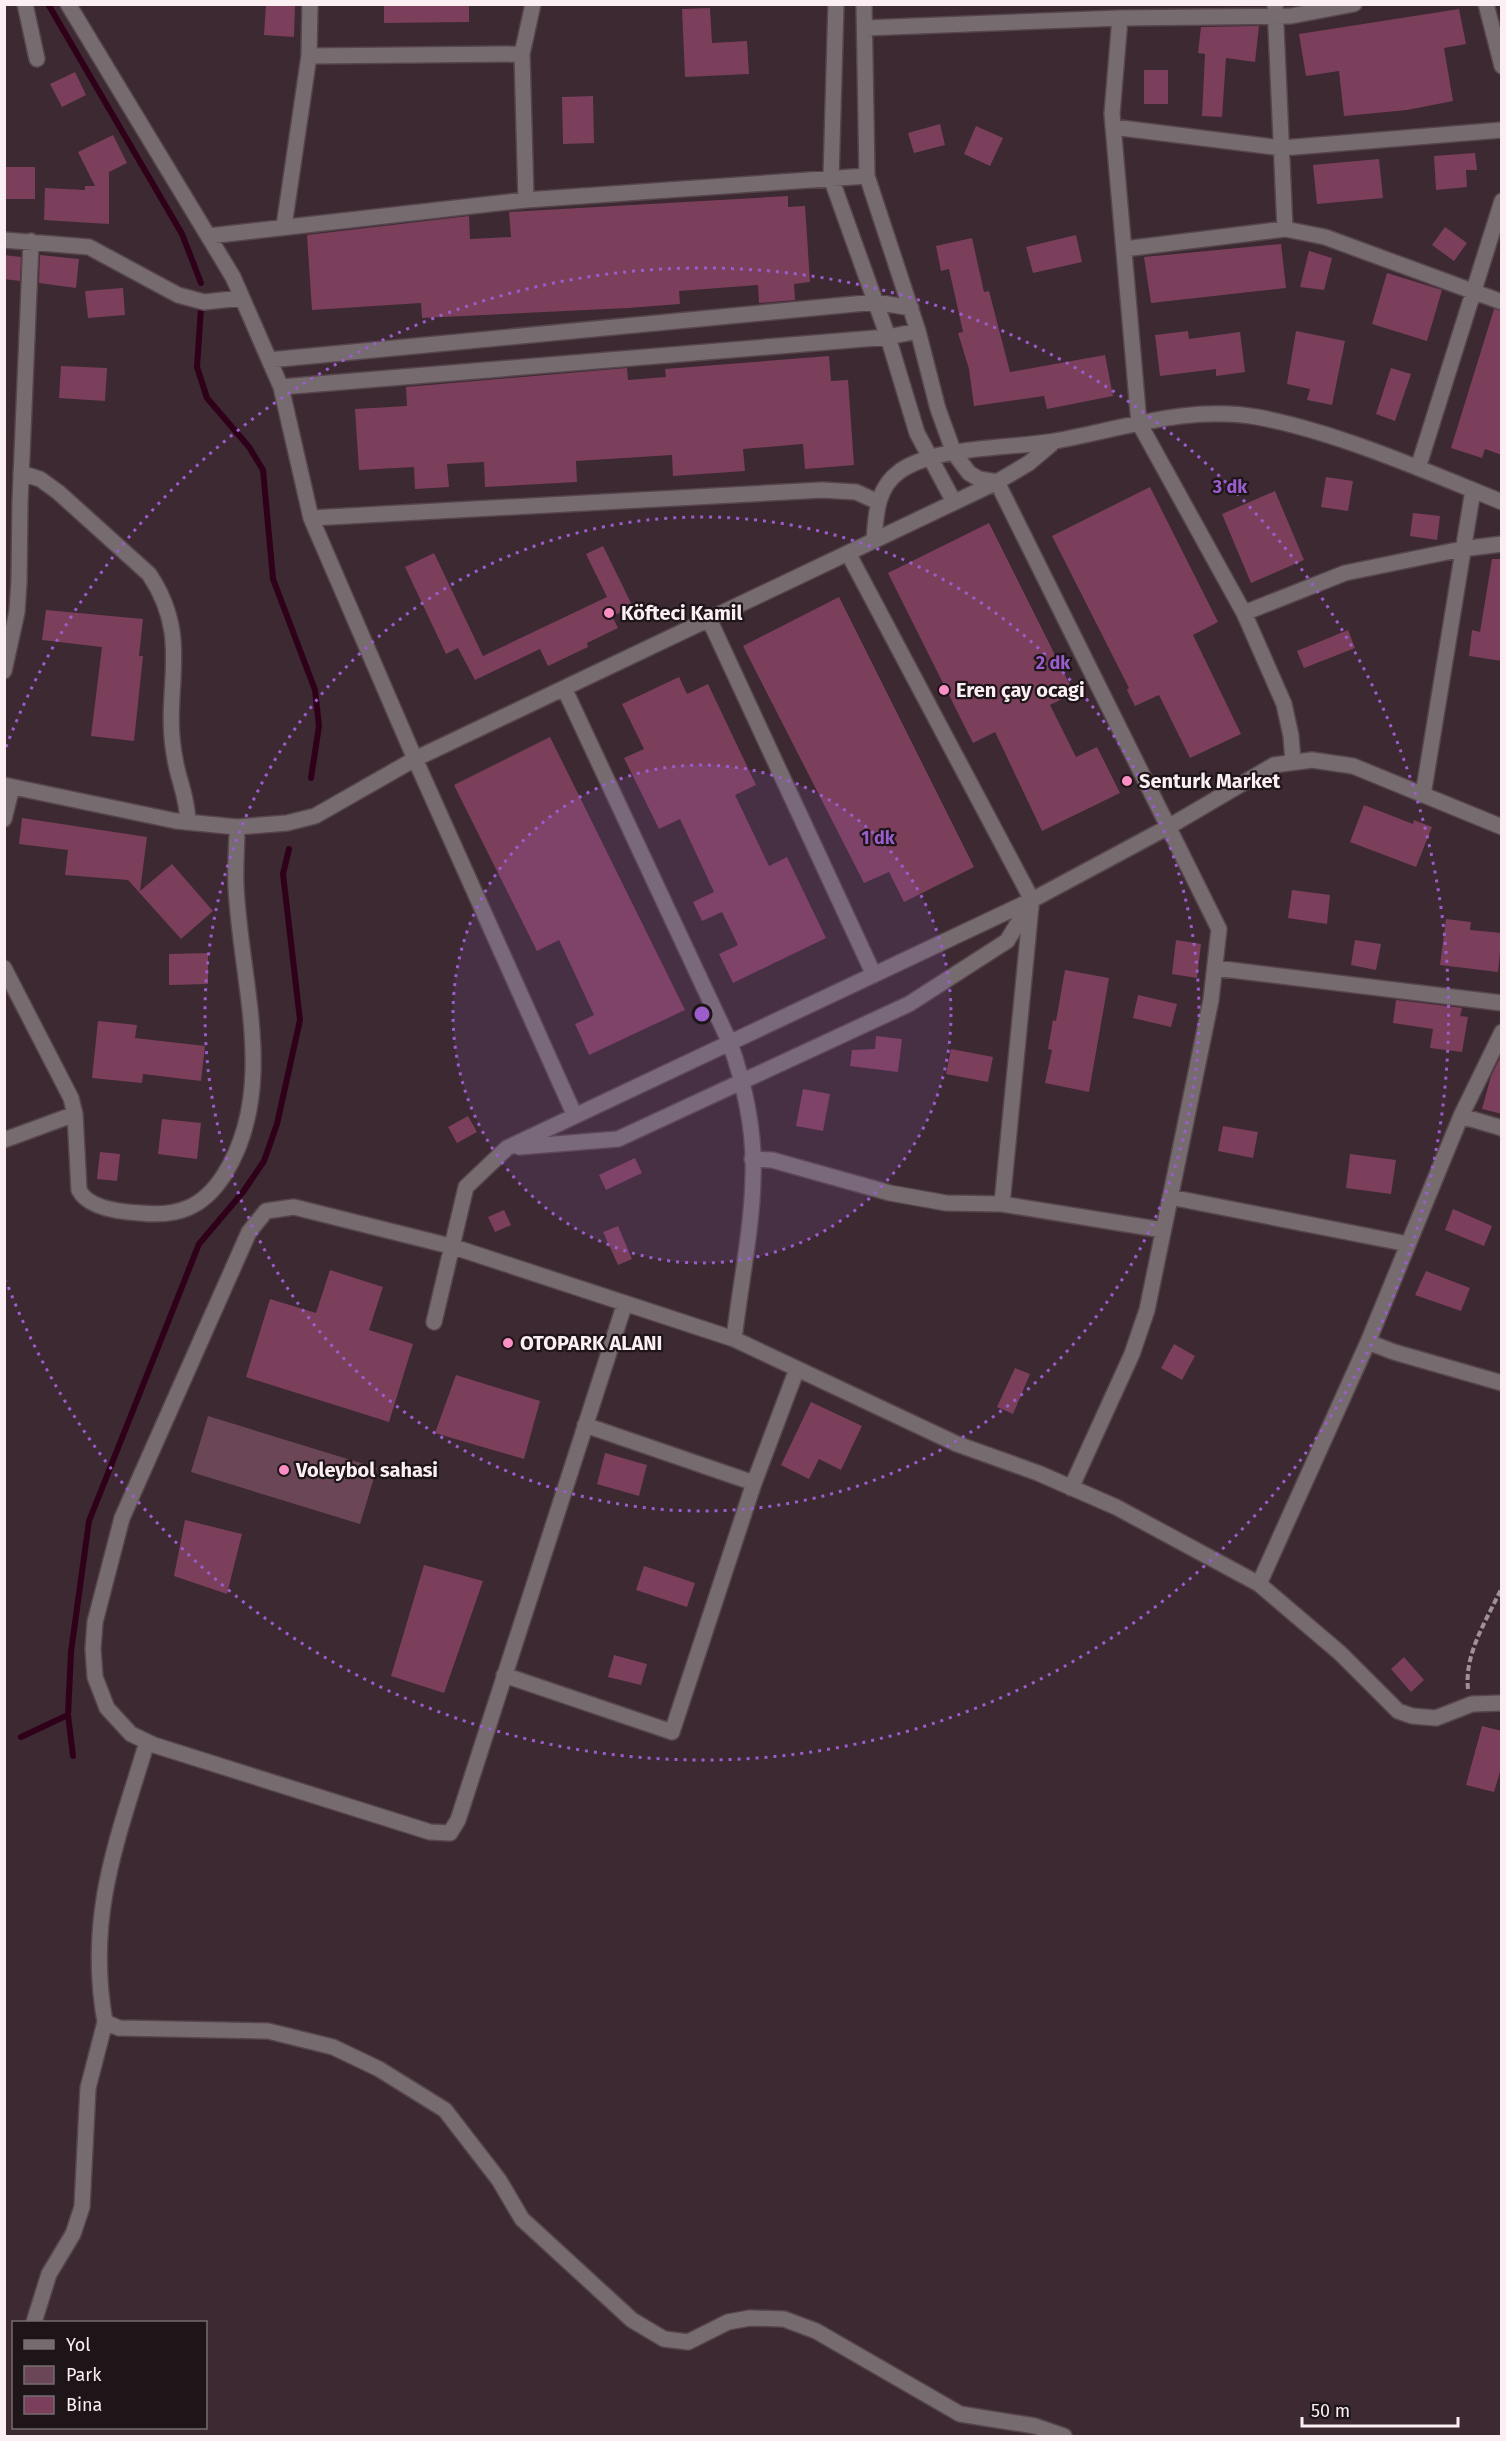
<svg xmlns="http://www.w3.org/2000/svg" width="1506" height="2441" font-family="'Fira Sans',sans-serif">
<rect width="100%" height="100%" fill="#3c2931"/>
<path fill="#6b4657" d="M208 1416 377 1468 360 1524 191 1472Z"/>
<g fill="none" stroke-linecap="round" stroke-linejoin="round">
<path stroke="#2f001a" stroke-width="6" d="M48 4 182 234 201 283
M201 308 197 367 207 398 249 447 263 470 273 579 315 690 319 726 311 778
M21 1737 68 1715
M73 1756 68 1715 71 1652 89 1521 199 1244 243 1192 264 1161 277 1124 300 1020 283 874 289 849"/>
</g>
<path fill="#7b3f5c" d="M266 4H295L294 37 264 35Z
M384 4H469V22L384 23Z
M710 8 712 43 747 41 749 74 685 77 682 9Z
M1459 9 1466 44 1444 48 1453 101 1407 110 1344 116 1339 71 1306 76 1299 34Z
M1259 26 1255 62 1226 58 1222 117 1202 116 1205 54 1198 53 1201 27Z
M1144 70H1168V104H1144Z
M75 72 86 95 62 107 50 84Z
M593 96 594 143 563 144 562 97Z
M940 124 945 145 914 153 908 133Z
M976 126 1003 138 990 166 964 154Z
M113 135 127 163 109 172V224L44 220 45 188 85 190V186H95L78 152Z
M1475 153 1477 170H1466L1467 187 1436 190 1434 156Z
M1379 159 1383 198 1317 204 1313 165Z
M4 167H35V199H4Z
M788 196V207L805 206 810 282 794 284 795 300 759 303 758 285 679 291 680 304 628 308 422 318 421 303 312 310 307 235 469 216 470 239 511 237 509 212Z
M1445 227 1467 243 1454 261 1432 245Z
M1076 235 1082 262 1033 273 1026 247Z
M972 238 984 292 989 291 1010 372 1105 355 1113 396 1047 409 1044 396 974 406 969 369 958 333 963 332 949 269 941 271 936 246Z
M1281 244 1286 288 1151 303 1144 257Z
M1309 251 1332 258 1324 290 1300 287Z
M4 255 21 257 20 281 4 279Z
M40 255 79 259 76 288 39 283Z
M1387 273 1442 290 1427 341 1372 324Z
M123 288 125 315 88 318 85 291Z
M1494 309 1502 311V455L1485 449 1482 458 1451 448Z
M1188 331 1189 339 1240 332 1245 372 1216 376V369L1160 376 1155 335Z
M1296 331 1345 341 1332 405 1307 400 1310 389 1287 384Z
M829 356 831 381 848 380 854 465 805 469 803 444 743 449 745 471 673 476 672 455 576 461 577 482 485 487 484 462 447 464 449 487 415 489 414 467 359 470 355 409 407 406 406 387 627 368 628 380 666 377 665 369Z
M61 366 107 368 105 401 59 398Z
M1391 368 1411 374 1395 421 1376 414Z
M1326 477 1353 481 1348 511 1321 507Z
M1150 487 1218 622 1193 635 1241 734 1190 758 1159 695 1135 706 1127 690 1129 688 1052 536Z
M1275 491 1304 560 1251 583 1222 514Z
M1413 513 1440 516 1437 540 1410 536Z
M989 523 1074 693 1050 705 1076 757 1097 747 1120 793 1042 831 995 732 973 743 888 573Z
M603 546 633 607 612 616 618 628 587 643 588 647 548 666 540 649 475 680 458 648 446 654 405 567 434 553 483 656 607 597 586 554Z
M1492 559H1502V661L1469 656 1472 630 1480 632Z
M839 597 974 867 904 902 889 872 864 883 743 646Z
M46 610 143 619 139 656H143L134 741 91 736 102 647 42 640Z
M1348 630 1355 648 1304 668 1297 651Z
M679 677 687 694 708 684 756 785 735 795 769 866 787 857 826 938 733 983 719 954 738 945 722 912 702 921 693 902 714 892 680 819 659 829 624 758 644 749 622 704Z
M550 737 685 1010 589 1055 575 1024 594 1015 559 940 537 951 454 785Z
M1364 805 1413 824 1414 820 1432 827 1416 867 1350 842Z
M22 818 147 837 140 891 172 864 213 911 181 939 128 880 65 875 68 850 19 844Z
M1292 890 1330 895 1327 924 1288 918Z
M1446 919 1471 922 1470 930 1502 933 1498 972 1440 965Z
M1176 940 1201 944 1197 978 1172 974Z
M1355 940 1381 944 1376 970 1351 965Z
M208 953V984L169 985V954Z
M1065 970 1109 978 1089 1092 1045 1083 1052 1050 1048 1049 1053 1020 1056 1021Z
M1138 995 1177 1004 1171 1027 1133 1018Z
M1396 1000 1462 1008 1460 1016 1468 1017 1462 1052 1430 1048 1433 1029 1393 1023Z
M98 1021 137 1025 135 1038 205 1046 201 1081 143 1074 142 1083 92 1078Z
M876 1036 902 1039 898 1072 850 1066 852 1050 875 1049Z
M951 1049 993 1057 988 1082 946 1074Z
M1500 1058 1502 1059V1114L1482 1109 1491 1076Z
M803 1089 830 1094 823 1131 796 1126Z
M468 1116 477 1132 457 1143 448 1127Z
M162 1119 201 1123 197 1159 158 1154Z
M1223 1126 1258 1132 1253 1158 1218 1151Z
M100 1152 120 1154 117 1181 97 1179Z
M1350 1154 1396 1160 1391 1194 1346 1188Z
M635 1158 642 1173 606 1190 599 1175Z
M1453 1209 1492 1226 1484 1246 1445 1230Z
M504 1210 511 1225 495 1232 488 1217Z
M618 1226 632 1259 618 1265 603 1232Z
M330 1270 383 1287 369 1330 413 1344 389 1422 246 1377 270 1299 316 1313Z
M1426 1271 1470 1288 1461 1311 1415 1295Z
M1174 1344 1195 1356 1182 1380 1161 1368Z
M1015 1368 1030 1374 1013 1414 997 1407Z
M456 1375 540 1401 524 1459 435 1433Z
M811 1402 862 1426 841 1470 819 1459 809 1479 781 1465Z
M605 1453 647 1465 639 1496 597 1484Z
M185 1520 242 1534 227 1594 174 1576Z
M424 1565 483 1581 444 1693 391 1676Z
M644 1566 695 1583 687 1607 636 1590Z
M614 1655 647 1664 641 1685 608 1677Z
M1404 1657 1424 1680 1411 1692 1391 1669Z
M1482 1726 1502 1731V1765L1494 1792 1466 1785Z"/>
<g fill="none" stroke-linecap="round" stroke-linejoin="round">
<g stroke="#57454c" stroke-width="18">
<path id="minor" d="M25 4 37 59
M68 4 233 277 281 387 311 518 415 759 575 1116
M836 4 831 178 888 337 917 433 954 502
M864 4 867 176 918 331 938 409 954 453 969 473 979 479 997 482 1219 929 1211 1000 1147 1310 1132 1354 1071 1488
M1275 4 1285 229
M1486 4 1502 66
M1120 18 1112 114 1139 423 1244 613 1284 704 1291 736 1293 761
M865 28 1120 18 1291 16 1354 4
M309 56 522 54
M1113 127 1282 148 1502 130
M526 200 522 54 533 4
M284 226 309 56 310 4
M209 236 526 200 867 176
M4 240 89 247 178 295 204 302 242 298
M1124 249 1285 229 1325 237 1502 302
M269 360 876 302 911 308
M281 387 888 337 918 331
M1418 468 1502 201
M21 473 40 479 58 492 149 574C194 641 161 689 175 759 179 783 187 795 188 822
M311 518 822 490 856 492 878 502
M874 541C876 515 876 488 900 471 939 445 1009 449 1055 441 1122 429 1188 405 1257 417 1337 432 1426 471 1502 502
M848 553 1032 900
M1244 613 1345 573 1462 549 1502 544
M709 619 874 975
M4 671 17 612 19 581 20 502 31 241
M564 688 730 1043C745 1086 755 1132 753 1178 752 1229 740 1287 734 1339
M4 785 176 821 237 827 287 823 315 816 415 759 997 482 1029 463 1055 441
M1423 795 1473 490
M4 819 12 787
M4 968 71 1098 75 1114 79 1190C88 1208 120 1212 140 1213 177 1217 203 1208 224 1175 279 1088 240 981 236 886 235 866 237 846 237 827
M1215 968 1502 1003
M1502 1032 1461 1116 1502 1128
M1461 1116 1368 1342 1394 1352 1502 1383
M4 1140 75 1114
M519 1147 618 1139 909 1004 1007 941 1032 900
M752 1159 772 1160 890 1193 946 1203 1002 1204 1163 1230
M1170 1197 1408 1244
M1002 1204 1031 906
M625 1303 458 1820 450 1833 430 1832 154 1745 131 1734 107 1708 95 1677 93 1649 95 1622 122 1518 249 1232 266 1211 294 1207 454 1247 734 1339 957 1444 1038 1473 1116 1507 1259 1584 1340 1653 1398 1711 1412 1716 1436 1718 1472 1704 1502 1703
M434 1322 466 1187 507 1148 1032 900 1170 826 1274 765 1312 760 1353 766 1502 827
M585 1425 754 1483
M1259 1584 1368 1342
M504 1675 672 1732 754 1483 797 1369
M147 1742C117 1841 86 1916 105 2022L119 2028 268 2031 333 2047 379 2069 445 2110 499 2180 522 2219 632 2320 664 2339 688 2342 728 2322 750 2318 784 2319 816 2331 960 2414 1035 2426 1064 2436
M34 2322 49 2274 73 2234 82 2207 88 2088 105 2022"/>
</g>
<path stroke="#a09097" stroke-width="4" stroke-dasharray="6 3" stroke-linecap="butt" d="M1468 1689C1464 1653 1488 1618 1502 1587"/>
<use href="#minor" stroke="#766c70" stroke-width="15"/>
</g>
<circle cx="702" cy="1014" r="249" fill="#9b5dcc" fill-opacity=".12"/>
<g fill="none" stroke="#9b5dcc" stroke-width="3" stroke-dasharray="3 6">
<circle cx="702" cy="1014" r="249"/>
<circle cx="702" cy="1014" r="497"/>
<path d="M6 747A746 746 0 1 1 6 1281"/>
</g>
<g fill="#fc8fc3" stroke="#1d1518" stroke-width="2">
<circle cx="609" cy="613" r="6"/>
<circle cx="944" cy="690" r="6"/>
<circle cx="1127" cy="781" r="6"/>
<circle cx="508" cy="1343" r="6"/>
<circle cx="284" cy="1470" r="6"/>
</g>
<g text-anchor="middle" stroke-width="4.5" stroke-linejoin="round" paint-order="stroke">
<g font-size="20" font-weight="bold" fill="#fceff4" stroke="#1d1518" text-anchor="start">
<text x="621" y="620">Köfteci Kamil</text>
<text x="956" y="697">Eren çay ocagi</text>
<text x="1139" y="788">Senturk Market</text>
<text x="520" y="1350">OTOPARK ALANI</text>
<text x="296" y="1477">Voleybol sahasi</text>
</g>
</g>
<circle cx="702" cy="1014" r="9" fill="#9b5dcc" stroke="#1d1518" stroke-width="3"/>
<g font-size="18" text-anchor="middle" font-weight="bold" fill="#9b5dcc" stroke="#1d1518" stroke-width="4.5" stroke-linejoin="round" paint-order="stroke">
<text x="1230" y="493">3 dk</text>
<text x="1053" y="669">2 dk</text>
<text x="878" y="844">1 dk</text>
</g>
<rect width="1506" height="2441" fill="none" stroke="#fceff4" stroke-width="12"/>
<rect x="12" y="2321" width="195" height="108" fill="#1d1518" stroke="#766c70" stroke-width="1.5"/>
<rect x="24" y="2340" width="30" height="9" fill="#766c70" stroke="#766c70" stroke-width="1.5"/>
<text x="66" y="2351" font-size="18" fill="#fceff4">Yol</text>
<rect x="24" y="2366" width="30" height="18" fill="#6b4657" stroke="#766c70" stroke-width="1.5"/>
<text x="66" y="2381" font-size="18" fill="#fceff4">Park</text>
<rect x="24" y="2396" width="30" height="18" fill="#7b3f5c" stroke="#766c70" stroke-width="1.5"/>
<text x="66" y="2411" font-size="18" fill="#fceff4">Bina</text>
<path d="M1302 2417v9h156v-9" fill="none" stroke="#fceff4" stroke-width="3"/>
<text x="1311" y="2417" font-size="18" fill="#fceff4" stroke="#1d1518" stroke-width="4.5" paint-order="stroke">50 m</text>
</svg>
